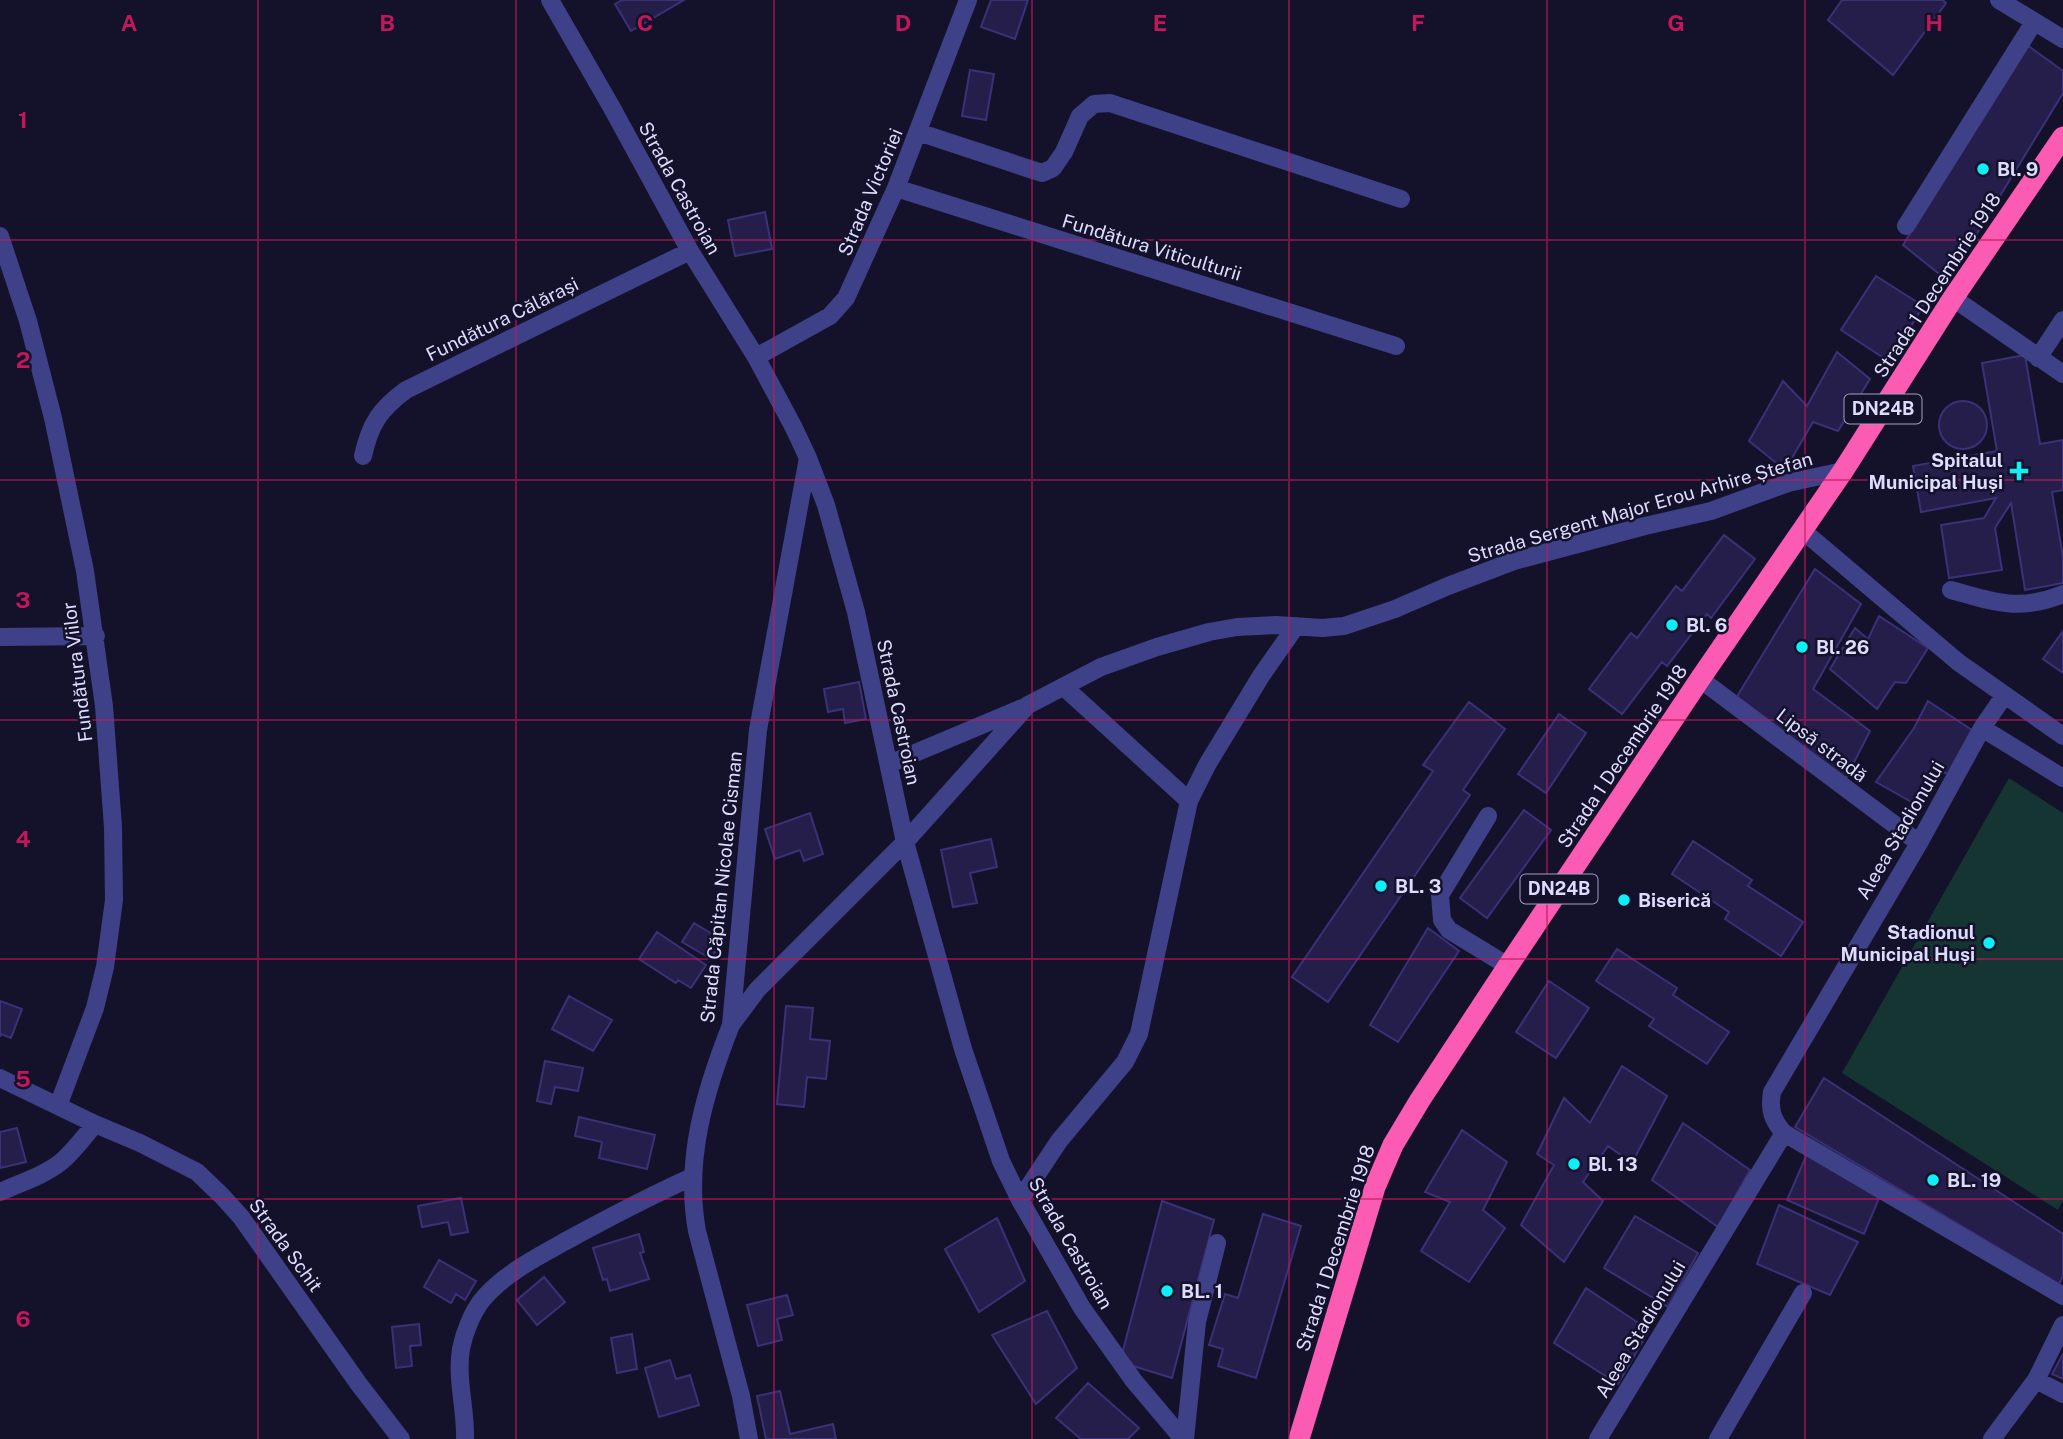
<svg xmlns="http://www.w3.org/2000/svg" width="2063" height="1439" font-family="'Public Sans',sans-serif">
<rect width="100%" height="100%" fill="#14122b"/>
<path fill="#153532" d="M2009 778 2063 813V1200L2058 1210 1842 1073Z"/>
<path fill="#251e4b" stroke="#3a3177" stroke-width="2" d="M622 0H684L631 31 615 4Z
M991 0H1028L1015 39 981 27Z
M1842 0H1943L1946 3 1893 75 1828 20Z
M2027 45 2063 71V93L1948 281 1903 245Z
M970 70 994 74 986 120 962 116Z
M765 212 772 249 735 256 728 220Z
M1876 276 1923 306 1890 362 1841 330Z
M1837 352 1870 379 1838 431 1813 422 1785 470 1749 441 1783 381 1807 406Z
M2025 355 2040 444 2063 440V490L2052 492 2063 557V583L2025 590 2011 503 1995 528 2002 570 1949 578 1941 525 1984 518 1996 498 1921 512 1913 466 1997 451 1982 363Z
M1939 425a24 24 0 1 1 48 0a24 24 0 1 1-48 0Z
M1724 535 1755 559 1711 618 1707 614 1667 666 1662 662 1622 714 1589 689 1631 633 1637 638 1676 586 1682 591Z
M1815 569 1861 604 1813 689 1870 731 1846 778 1736 698Z
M1879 616 1928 648 1906 683 1895 682 1877 709 1830 669 1855 628 1868 639Z
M2063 631V673L2043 659Z
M859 682 866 719 845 723 843 709 828 712 824 689Z
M1928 701 1972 730 1948 774 1937 770 1915 804 1876 782 1914 728Z
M1469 702 1505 729 1463 790 1470 795 1328 1002 1292 977 1433 771 1423 765Z
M1559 714 1586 733 1546 793 1518 774Z
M1524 810 1551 830 1487 918 1460 898Z
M810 813 823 854 804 861 800 850 775 859 765 829Z
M991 839 997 867 970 873 977 903 953 907 941 850Z
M1693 841 1752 880 1748 886 1803 922 1781 956 1725 919 1729 912 1672 874Z
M694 923 722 940 711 959 682 942Z
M1428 928 1459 951 1398 1042 1370 1025Z
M657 932 706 965 691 988 678 980 676 983 639 959Z
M1617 949 1677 988 1673 995 1729 1032 1707 1064 1649 1026 1654 1019 1596 981Z
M1549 981 1589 1008 1556 1058 1516 1032Z
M569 996 612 1020 593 1051 552 1029Z
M0 1001 22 1009 11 1038 1 1034 0 1037Z
M786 1006 813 1008 810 1039 830 1041 826 1079 807 1077 804 1107 777 1104Z
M545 1061 583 1068 578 1091 555 1087 551 1104 537 1101Z
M1622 1066 1667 1096 1632 1163 1608 1146 1583 1182 1603 1201 1564 1262 1521 1225 1554 1165 1537 1154 1564 1098 1590 1123Z
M1824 1078 2063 1234V1276L2059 1284 1795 1127Z
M579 1117 655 1135 647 1169 599 1158 602 1142 575 1136Z
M1683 1123 1750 1170 1718 1227 1652 1180Z
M17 1128 26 1162 0 1168V1132Z
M1462 1130 1507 1162 1483 1210 1505 1228 1469 1282 1421 1251 1450 1202 1425 1192Z
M1807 1154 1880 1196 1864 1234 1787 1200Z
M461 1198 468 1232 451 1235 448 1222 422 1227 418 1206Z
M1162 1201 1214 1220 1172 1378 1120 1362Z
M1779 1205 1858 1242 1830 1295 1757 1264Z
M1263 1214 1301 1226 1256 1378 1218 1366 1223 1349 1209 1345 1225 1294 1238 1298Z
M1635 1216 1698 1253 1668 1307 1604 1268Z
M997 1218 1025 1281 979 1312 945 1249Z
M639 1234 644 1252 640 1253 649 1279 610 1291 607 1279 603 1280 593 1248Z
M439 1260 476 1281 465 1300 456 1294 451 1303 424 1287Z
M544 1277 565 1302 537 1325 517 1300Z
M1586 1288 1649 1330 1618 1384 1554 1343Z
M787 1295 793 1315 777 1319 782 1340 758 1346 747 1305Z
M1047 1311 1077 1368 1036 1404 992 1335Z
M419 1324 421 1345 410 1346 412 1366 396 1368 392 1327Z
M632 1334 637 1369 617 1373 611 1338Z
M2063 1354V1379L2052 1374Z
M670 1360 676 1379 690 1375 699 1405 659 1417 645 1368Z
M1088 1383 1139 1428 1128 1439H1081L1056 1418Z
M780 1391 790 1434 833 1424 836 1439H766L757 1396Z"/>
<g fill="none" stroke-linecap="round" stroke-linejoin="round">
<path stroke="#3e4088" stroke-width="18" d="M550 0 612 108 690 251 756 357 794 428 808 458 826 505 856 612 905 842 963 1049 1001 1161 1020 1200 1082 1308 1134 1381 1183 1439
M1999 0 2063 39
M918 132 1042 173 1053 168 1064 152 1080 116 1094 104 1110 103 1401 199
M896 188 1396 346
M1906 226 2034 22
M0 236 28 321 53 418 85 571 104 706 113 827 114 900 105 967 95 1008 58 1106
M1953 298 2063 374
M756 357 830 316 846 298 896 188 968 0
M2038 358 2063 320
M363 456C370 424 380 409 406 390L690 251
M1802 530 1958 662 2063 736
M1951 590C1995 602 2018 612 2063 594
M0 637 96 636
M1700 679 1919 843
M1064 687 1189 801
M2004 696 1982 728 1919 843 1772 1092C1769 1109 1772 1120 1784 1133L2063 1296
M1982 728 2063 778
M889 764 1022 708
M1488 816 1440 895 1442 920 1449 930 1508 966
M731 1025 757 990 905 842 1028 705 1101 667 1157 647 1209 632 1237 627 1276 625 1322 628 1344 626 1395 609 1448 586 1514 561 1645 526 1711 511 1788 483 1843 471
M0 1078 95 1124 140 1143 197 1172 222 1196 241 1217 358 1383 401 1439
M0 1192C20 1183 43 1176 61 1162 74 1151 84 1137 95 1124
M1020 1200 1059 1141 1125 1062 1139 1034 1189 801 1207 765 1261 676 1296 626
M2036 1380 2063 1394
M465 1439C466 1409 456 1379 461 1349 464 1333 472 1313 482 1300 504 1274 535 1258 564 1242 606 1219 648 1197 692 1177
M749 1439 741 1396 697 1231C684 1160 705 1091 731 1025L758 730 808 458
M1185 1439 1197 1322 1217 1243
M1598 1439 1784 1133
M1718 1439 1803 1293
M1992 1439 2036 1380 2063 1325"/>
<path stroke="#fb5bb2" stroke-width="21" d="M1299 1439 1375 1187 1393 1145 1420 1100 1508 966 1700 679 1843 471 1953 298 2063 137"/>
</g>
<path fill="none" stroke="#c2185b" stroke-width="2" stroke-opacity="0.55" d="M258 0V1439M516 0V1439M774 0V1439M1032 0V1439M1289 0V1439M1547 0V1439M1805 0V1439M0 240H2063M0 480H2063M0 720H2063M0 959H2063M0 1199H2063"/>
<g fill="#0ef0f9" stroke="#14122b" stroke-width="2.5">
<circle cx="1983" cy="169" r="7"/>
<path d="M2015.5 460.5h7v7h7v7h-7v7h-7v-7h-7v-7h7z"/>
<circle cx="1672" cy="625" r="7"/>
<circle cx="1802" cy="647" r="7"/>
<circle cx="1381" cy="886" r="7"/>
<circle cx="1624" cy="900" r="7"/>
<circle cx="1989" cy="943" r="7"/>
<circle cx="1574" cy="1164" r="7"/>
<circle cx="1933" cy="1180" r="7"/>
<circle cx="1167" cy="1291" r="7"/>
</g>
<g text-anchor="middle" stroke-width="5" stroke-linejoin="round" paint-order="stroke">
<g fill="#14122b" stroke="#a19fbf" stroke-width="2">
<rect x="1844.5" y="394.5" width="77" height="29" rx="5"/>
<rect x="1520.5" y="874.5" width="77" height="29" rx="5"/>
</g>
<g font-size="18" font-weight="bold" fill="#dedcfe">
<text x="1883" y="415">DN24B</text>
<text x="1559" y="895">DN24B</text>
</g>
<g font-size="19" font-weight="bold" fill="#dedcfe" stroke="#14122b" text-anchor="start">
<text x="1997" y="176">Bl. 9</text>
<text x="2003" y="467" text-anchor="end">Spitalul<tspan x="2003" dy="22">Municipal Huși</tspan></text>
<text x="1686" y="632">Bl. 6</text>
<text x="1816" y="654">Bl. 26</text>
<text x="1395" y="893">BL. 3</text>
<text x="1638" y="907">Biserică</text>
<text x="1975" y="939" text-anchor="end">Stadionul<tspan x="1975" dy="22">Municipal Huși</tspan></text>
<text x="1588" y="1171">Bl. 13</text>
<text x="1947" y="1187">BL. 19</text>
<text x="1181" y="1298">BL. 1</text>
</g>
<g font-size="19" fill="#dedcfe" stroke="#14122b">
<text transform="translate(680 188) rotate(61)" y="7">Strada Castroian</text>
<text transform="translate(870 192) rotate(-67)" y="7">Strada Victoriei</text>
<text transform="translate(1152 247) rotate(17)" y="7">Fundătura Viticulturii</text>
<text transform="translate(1937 285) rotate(-57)" y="7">Strada 1 Decembrie 1918</text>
<text transform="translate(502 319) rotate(-26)" y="7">Fundătura Călărași</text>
<text transform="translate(1640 507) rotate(-16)" y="7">Strada Sergent Major Erou Arhire Ștefan</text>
<text transform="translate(77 672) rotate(-97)" y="7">Fundătura Viilor</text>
<text transform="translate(899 712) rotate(78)" y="7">Strada Castroian</text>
<text transform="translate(1822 745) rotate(37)" y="7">Lipsă stradă</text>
<text transform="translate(1622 756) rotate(-56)" y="7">Strada 1 Decembrie 1918</text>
<text transform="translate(1900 830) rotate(-60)" y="7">Aleea Stadionului</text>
<text transform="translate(721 887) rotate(-84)" y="7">Strada Căpitan Nicolae Cisman</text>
<text transform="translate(1071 1243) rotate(60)" y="7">Strada Castroian</text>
<text transform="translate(286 1245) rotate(54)" y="7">Strada Schit</text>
<text transform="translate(1335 1248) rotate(-72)" y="7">Strada 1 Decembrie 1918</text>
<text transform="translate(1640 1329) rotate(-59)" y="7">Aleea Stadionului</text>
</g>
</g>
<g font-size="23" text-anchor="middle" font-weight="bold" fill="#c2185b" stroke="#14122b" stroke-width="5" stroke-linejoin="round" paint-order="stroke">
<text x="129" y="31">A</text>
<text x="387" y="31">B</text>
<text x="645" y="31">C</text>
<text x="903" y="31">D</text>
<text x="1160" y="31">E</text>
<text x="1418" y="31">F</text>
<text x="1676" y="31">G</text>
<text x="1934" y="31">H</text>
<text x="23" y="128">1</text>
<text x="23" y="368">2</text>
<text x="23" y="608">3</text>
<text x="23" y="847">4</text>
<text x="23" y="1087">5</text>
<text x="23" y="1327">6</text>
</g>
</svg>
